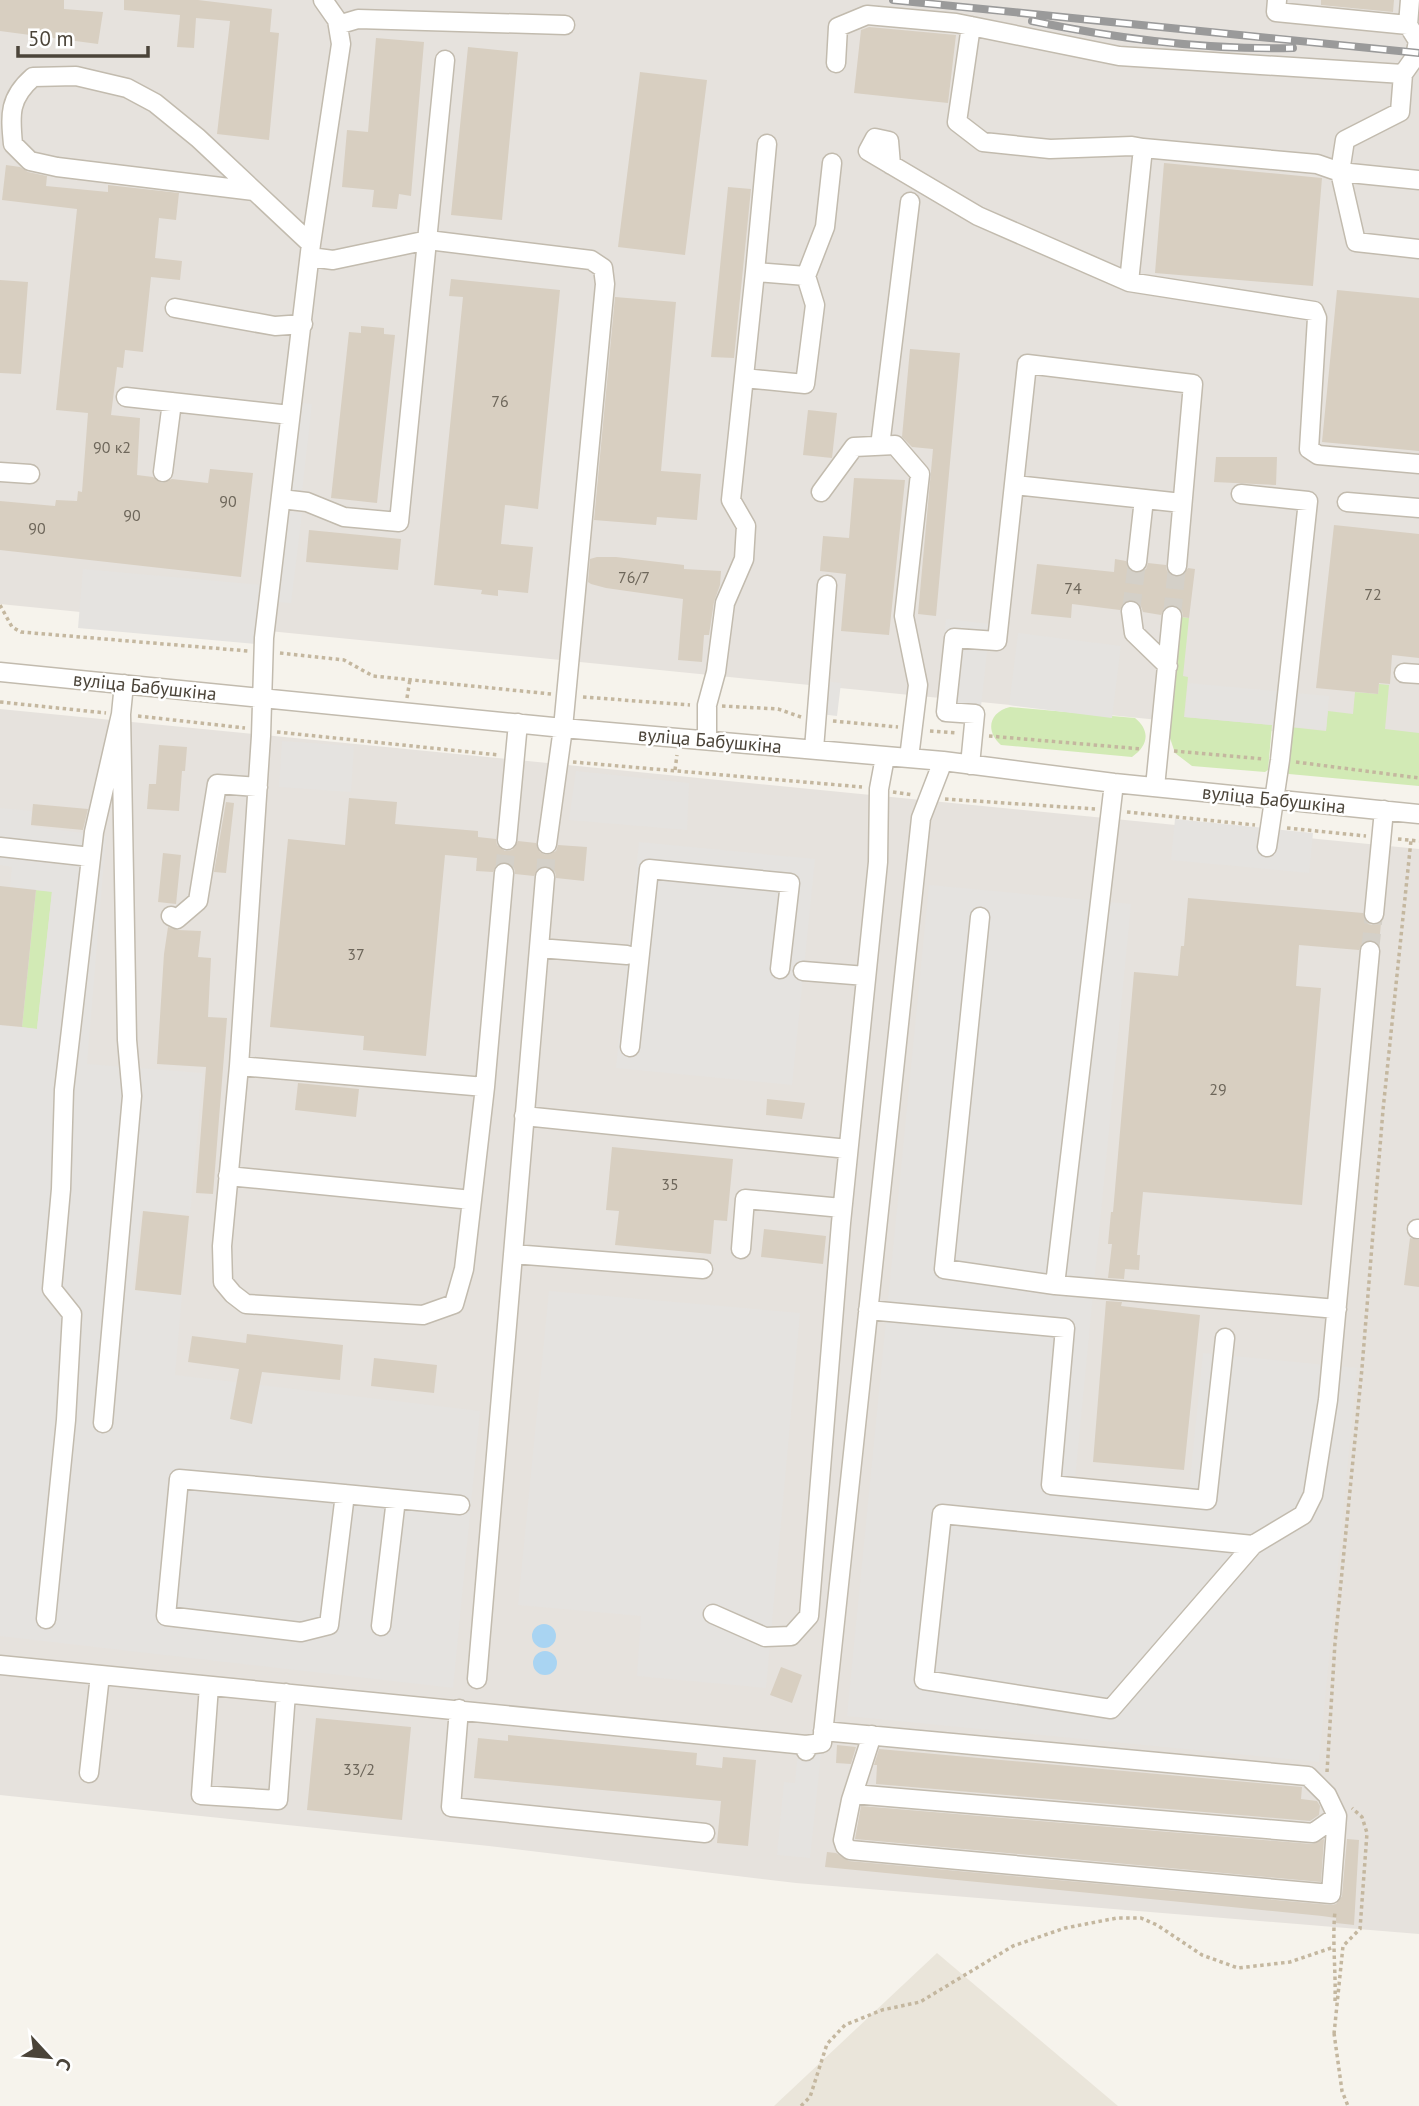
<svg xmlns="http://www.w3.org/2000/svg" width="1419" height="2106" font-family="'PT Sans',sans-serif">
<rect width="100%" height="100%" fill="#f6f3ec"/>
<path fill="#eae5da" d="M937 1953 1118 2106H774Z"/>
<path fill="#e6e2dd" d="M0 0H1419V746L0 604Z
M0 709 1419 849V1934L796 1883 489 1846 0 1795Z"/>
<path fill="#d2eab5" d="M1181 617 1189 618 1183 676 1188 677 1184 717 1272 725 1268 770 1265 772 1192 766 1175 753 1169 735Z
M1379 684 1389 685 1385 729 1419 733V786L1289 774 1285 771 1290 727 1326 731 1328 711 1353 714 1355 692 1378 694Z
M1010 707 1135 718C1151 731 1148 746 1132 757L1001 745C985 731 989 712 1010 707Z
M36 890 52 891 37 1029 22 1027Z"/>
<path fill="#e5e3e0" d="M297 402 312 404 302 491 287 489Z
M288 511 302 513 291 603 277 602Z
M83 569 262 585 257 644 78 628Z
M946 619 990 624 980 716 936 711Z
M1018 633 1121 646 1112 718 1009 705Z
M824 681 841 683 837 716 820 714Z
M1188 683 1329 696 1326 730 1185 717Z
M282 741 354 746 351 792 279 787Z
M576 771 689 783 687 830 569 820Z
M0 808 32 811 31 826 106 836 87 1064 203 1073 190 1215 141 1211 133 1290 182 1295 175 1375 480 1411 453 1688 0 1636V1025L37 1029 52 892 10 887 12 867 0 865Z
M1175 819 1313 833 1309 873 1171 860Z
M639 842 815 859 792 1085 616 1068Z
M929 885 1131 904 1075 1479 1189 1490 1203 1353 1357 1368 1319 1762 847 1716Z
M549 1291 800 1313 766 1688 637 1676 641 1616 518 1605Z
M798 1752 821 1754 810 1858 777 1855 784 1782 795 1783Z"/>
<path fill="#a9d4f2" d="M532 1636a12 12 0 1 1 24 0a12 12 0 1 1-24 0Z
M533 1663a12 12 0 1 1 24 0a12 12 0 1 1-24 0Z"/>
<path fill="#d8cfc1" d="M0 0H64V9L103 12 98 44 0 31Z
M124 0H198L272 9 270 32 279 33 269 140 217 134 230 21 196 18 194 48 177 47 180 15 124 10Z
M1321 0H1394L1393 12 1321 5Z
M869 27 956 35 948 103 854 93 861 30Z
M376 38 424 42 411 196 399 194 397 209 372 207 374 190 342 187 347 130 368 132Z
M468 47 518 52 502 220 451 215Z
M640 72 707 80 685 255 618 247Z
M1164 163 1322 178 1313 286 1155 273Z
M6 165 20 167 28 172 47 176 46 186 108 192V185L179 193 176 220 159 218 155 258 182 261 180 280 151 277 143 352 125 350 123 368 117 367 111 415 140 418 137 475 153 477 162 483 172 479 208 483 210 469 253 473 241 577 0 550V501L55 506 56 500 77 501 78 491 82 492 88 413 56 410 77 209 2 200Z
M728 187 751 189 734 358 711 357Z
M451 279 560 290 538 509 505 505 501 544 533 547 528 593 498 590V596L481 594 482 590 434 585 463 297 449 296Z
M0 280 28 282 21 374 0 373Z
M1337 290 1419 298V451L1322 442Z
M615 297 676 302 661 471 701 474 697 520 657 517 656 525 594 520Z
M361 326 384 328V334L395 335 377 503 331 498 349 332 361 333Z
M910 349 960 353 936 616 918 614 933 449 912 447 902 437Z
M808 410 837 413 832 458 803 455Z
M1216 457H1277L1276 485 1214 482Z
M854 478 905 480 889 635 841 631 846 574 820 571 823 536 849 538Z
M1334 525 1419 534V658L1392 655 1390 684 1379 683 1378 694 1316 688Z
M309 530 401 539 398 570 306 562Z
M597 557H616L684 565V569L721 571 720 585 714 602 709 635H704L702 662 678 660 683 599 606 588 591 584 588 582 590 559Z
M1115 559 1126 561 1130 571 1136 573 1146 569 1148 563 1166 565 1167 571 1175 577 1182 576 1188 568 1195 569 1189 618 1183 617 1182 611 1174 605 1167 606 1161 615 1143 612 1140 604 1130 600 1124 602 1120 610 1072 604 1071 618 1031 614 1037 564 1114 572Z
M159 745 187 747 185 771H182L179 811 147 809 149 784H156Z
M349 798 397 802 395 824 478 831V837L496 839 497 845 505 851 512 850 518 841 536 843 540 852 546 855 556 851 558 845 587 847 584 881 556 878 555 872 547 866 540 867 534 876 515 874 514 868 506 862 499 863 493 872 476 871 477 858 445 855 426 1056 363 1050 364 1036 270 1027 288 839 345 845Z
M226 802 234 803 226 873 214 872Z
M33 804 88 809 83 830 31 825Z
M163 853 181 855 176 904 158 902Z
M0 886 36 890 22 1027 0 1025Z
M1188 898 1363 913 1368 924 1374 925 1381 923 1379 944 1372 940H1366L1359 950 1299 945 1296 986 1321 988 1302 1205 1143 1192 1137 1255H1140L1139 1270 1125 1269 1124 1279 1108 1278 1112 1244H1108L1111 1212H1113L1134 972 1178 976 1181 946H1184Z
M168 927 178 930 201 931 198 957 211 958 208 1017 227 1018 213 1194 196 1193 206 1067 157 1064 164 954Z
M298 1083 359 1089 356 1117 295 1110Z
M767 1099 805 1103 802 1119 766 1115Z
M612 1147 733 1159 727 1221 714 1220 711 1254 615 1245 619 1211 606 1210Z
M143 1211 189 1216 181 1295 135 1290Z
M764 1229 826 1236 823 1264 761 1257Z
M1410 1238 1419 1240V1287L1404 1285Z
M1106 1301 1122 1302 1121 1306 1200 1315 1184 1470 1093 1462Z
M247 1334 343 1345 340 1380 262 1372 252 1424 230 1419 239 1369 188 1362 192 1336 246 1343Z
M374 1358 437 1365 434 1393 371 1386Z
M781 1667 802 1675 792 1703 770 1695Z
M316 1718 411 1727 402 1820 307 1810Z
M508 1735 697 1753 696 1765 722 1768 723 1757 756 1760 748 1846 717 1843 721 1801 474 1778 478 1738 508 1741Z
M837 1745 856 1747 851 1764 836 1763Z
M879 1749 1302 1787 1301 1799 1317 1801 1320 1806 1319 1815 1310 1821 876 1784 877 1765H874Z
M861 1806 1312 1844 1324 1839 1321 1882 855 1839Z
M1347 1839 1359 1840 1354 1925 1336 1923V1918L1322 1916 825 1867 827 1852 836 1853 849 1861 1331 1905 1336 1904 1342 1896Z"/>
<g fill="none" stroke-linecap="round" stroke-linejoin="round">
<path stroke="#d4d0c8" stroke-width="18" stroke-dasharray="18 9" stroke-linecap="butt" d="M1131 611 1137 562
M1172 616 1177 566
M504 873 507 840
M545 877 547 844
M1370 951 1374 914"/>
<g stroke="#c2bbae" stroke-width="21">
<path id="minor" d="M323 0 337 20 341 44 311 244 264 638 261 736 239 1066 222 1246 223 1282 233 1294 246 1304 423 1315 454 1304 464 1269 485 1087 504 873
M1277 0 1276 12 1408 25 1410 0
M338 25 358 19 565 25
M971 26 957 122 983 142 1050 149 1132 146 1143 148
M836 63 838 27 867 15 956 23 1119 56 1403 74 1400 112 1345 140 1340 172 1356 242 1419 249
M1403 74 1415 57 1418 41 1408 25
M891 165 889 141 875 138 868 151 978 216 1129 282
M1419 180 1340 172 1317 164 1143 148 1129 282 1314 311 1317 318 1309 449 1318 455 1419 464
M254 191 57 167 30 161 13 144C10 114 9 98 33 77L76 76 127 88 155 103 198 138 311 244
M310 257 333 260 428 240 591 260 603 268 605 284 563 728 547 844
M755 272 767 144
M806 276 825 227 832 163
M175 308 275 326 303 324
M126 397 290 415
M880 446 910 202
M0 472 30 474
M163 472 172 402
M1015 485 1182 503
M821 492 854 447 895 445 920 474 904 616 918 685 909 758
M1241 494 1308 501 1280 760 1267 847
M281 499 307 502 344 517 399 522 445 60
M1347 502 1419 508
M1137 562 1144 499
M1131 611 1134 633 1168 666
M0 672 563 728 943 761 1114 783 1419 814
M1404 673 1419 674
M707 740V705L716 672 725 603 744 559 746 526 731 500 755 272 806 276 815 305 805 384 744 378
M814 749 827 585
M970 765 975 714 946 712 954 638 997 641 1027 364 1193 384 1177 566
M1114 783 1055 1285 1337 1309
M1155 787 1172 616
M507 840 518 723
M0 847 91 857
M1374 914 1384 810
M171 916 177 919 198 901 217 784 258 787
M980 917 944 1269 1055 1285
M539 948 627 955
M803 971 866 976
M630 1047 649 869 790 883 780 969
M239 1066 485 1087
M524 1116 848 1149
M228 1176 472 1200
M1417 1229H1419
M741 1249 745 1199 842 1208
M513 1254 703 1269
M868 1310 1065 1328 1051 1485 1207 1500 1225 1338
M103 1423 132 1096 127 1040 121 714 124 684
M345 1494 329 1625 301 1632 166 1616 179 1479C273 1487 366 1496 460 1505
M1253 1545 1111 1709 924 1680 942 1514 1253 1545 1303 1515 1313 1495 1328 1400 1370 951
M713 1614 765 1637 791 1636 809 1616 841 1223 878 862 879 789 885 757
M46 1619 66 1420 72 1314 52 1289 61 1189 64 1090 94 832 121 714
M381 1626 396 1499
M0 1665 806 1745
M477 1679 545 877
M209 1686 201 1795 278 1800 286 1693
M459 1709 451 1807 705 1833
M823 1731 1308 1776 1327 1795 1337 1816 1313 1833 853 1794
M872 1735 851 1800 843 1840 845 1846 850 1850 1331 1894 1337 1816
M806 1751V1745L822 1743 921 818 943 761
M89 1773 100 1675"/>
</g>
<path stroke="#c4b79f" stroke-width="3.5" stroke-dasharray="3.5 3.5" stroke-linecap="butt" d="M0 605 12 627 21 632 248 651
M280 653 344 660 373 676 551 694
M583 697 690 705
M407 698 410 679
M0 702 106 713
M722 706 778 709 801 717
M138 716 245 728
M833 721 898 727
M930 731 957 733
M277 732 499 755
M989 736 1142 749
M1174 751 1264 759
M573 762 862 787
M1296 762 1419 778
M675 770 677 755
M893 792 913 795
M945 799 1095 809
M1127 812 1255 825
M1287 828 1366 836
M1398 839 1419 841
M1327 1772 1335 1643 1362 1368 1383 1110 1411 840
M1335 2001C1336 1970 1332 1941 1335 1911
M1334 2033 1342 2091 1348 2106
M1334 2034 1343 1946 1360 1929 1367 1833 1362 1817 1352 1808
M801 2106 810 2097 827 2044 845 2025 882 2010 920 2002 1013 1946 1065 1928 1117 1918H1141L1157 1925 1202 1955 1238 1968 1290 1962 1334 1947"/>
<use href="#minor" stroke="#fff" stroke-width="18"/>
<g stroke="#9a9a9a" stroke-width="8">
<path id="rail" d="M893 0 1419 53
M1032 21C1118 39 1205 50 1293 48"/>
</g>
<use href="#rail" stroke="#fff" stroke-width="5" stroke-dasharray="16" stroke-linecap="butt"/>
</g>
<g text-anchor="middle" stroke-width="5" stroke-linejoin="round" paint-order="stroke">
<g font-size="16" fill="#6e675b">
<text x="500" y="407">76</text>
<text x="112" y="453">90 к2</text>
<text x="228" y="507">90</text>
<text x="132" y="521">90</text>
<text x="37" y="534">90</text>
<text x="634" y="583">76/7</text>
<text x="1073" y="594">74</text>
<text x="1373" y="600">72</text>
<text x="356" y="960">37</text>
<text x="1218" y="1095">29</text>
<text x="670" y="1190">35</text>
<text x="359" y="1775">33/2</text>
</g>
<g font-size="19" fill="#4b4439" stroke="#fff">
<text transform="translate(145 686) rotate(6)" y="7">вуліца Бабушкіна</text>
<text transform="translate(710 740) rotate(5)" y="7">вуліца Бабушкіна</text>
<text transform="translate(1274 799) rotate(6)" y="7">вуліца Бабушкіна</text>
</g>
</g>
<g transform="translate(49 2057) rotate(116)" stroke="#ffffff" stroke-width="5" paint-order="stroke">
<path d="M0-5L12 26L0 18L-12 26Z" fill="#4b4439"/>
<text y="-10" font-size="19" font-weight="bold" text-anchor="middle" fill="#4b4439">С</text>
</g>
<path d="M18 46v10h130v-10" fill="none" stroke="#4b4439" stroke-width="3.5"/>
<text x="28" y="46" font-size="21" fill="#4b4439" stroke="#ffffff" stroke-width="5" paint-order="stroke">50 m</text>
</svg>
